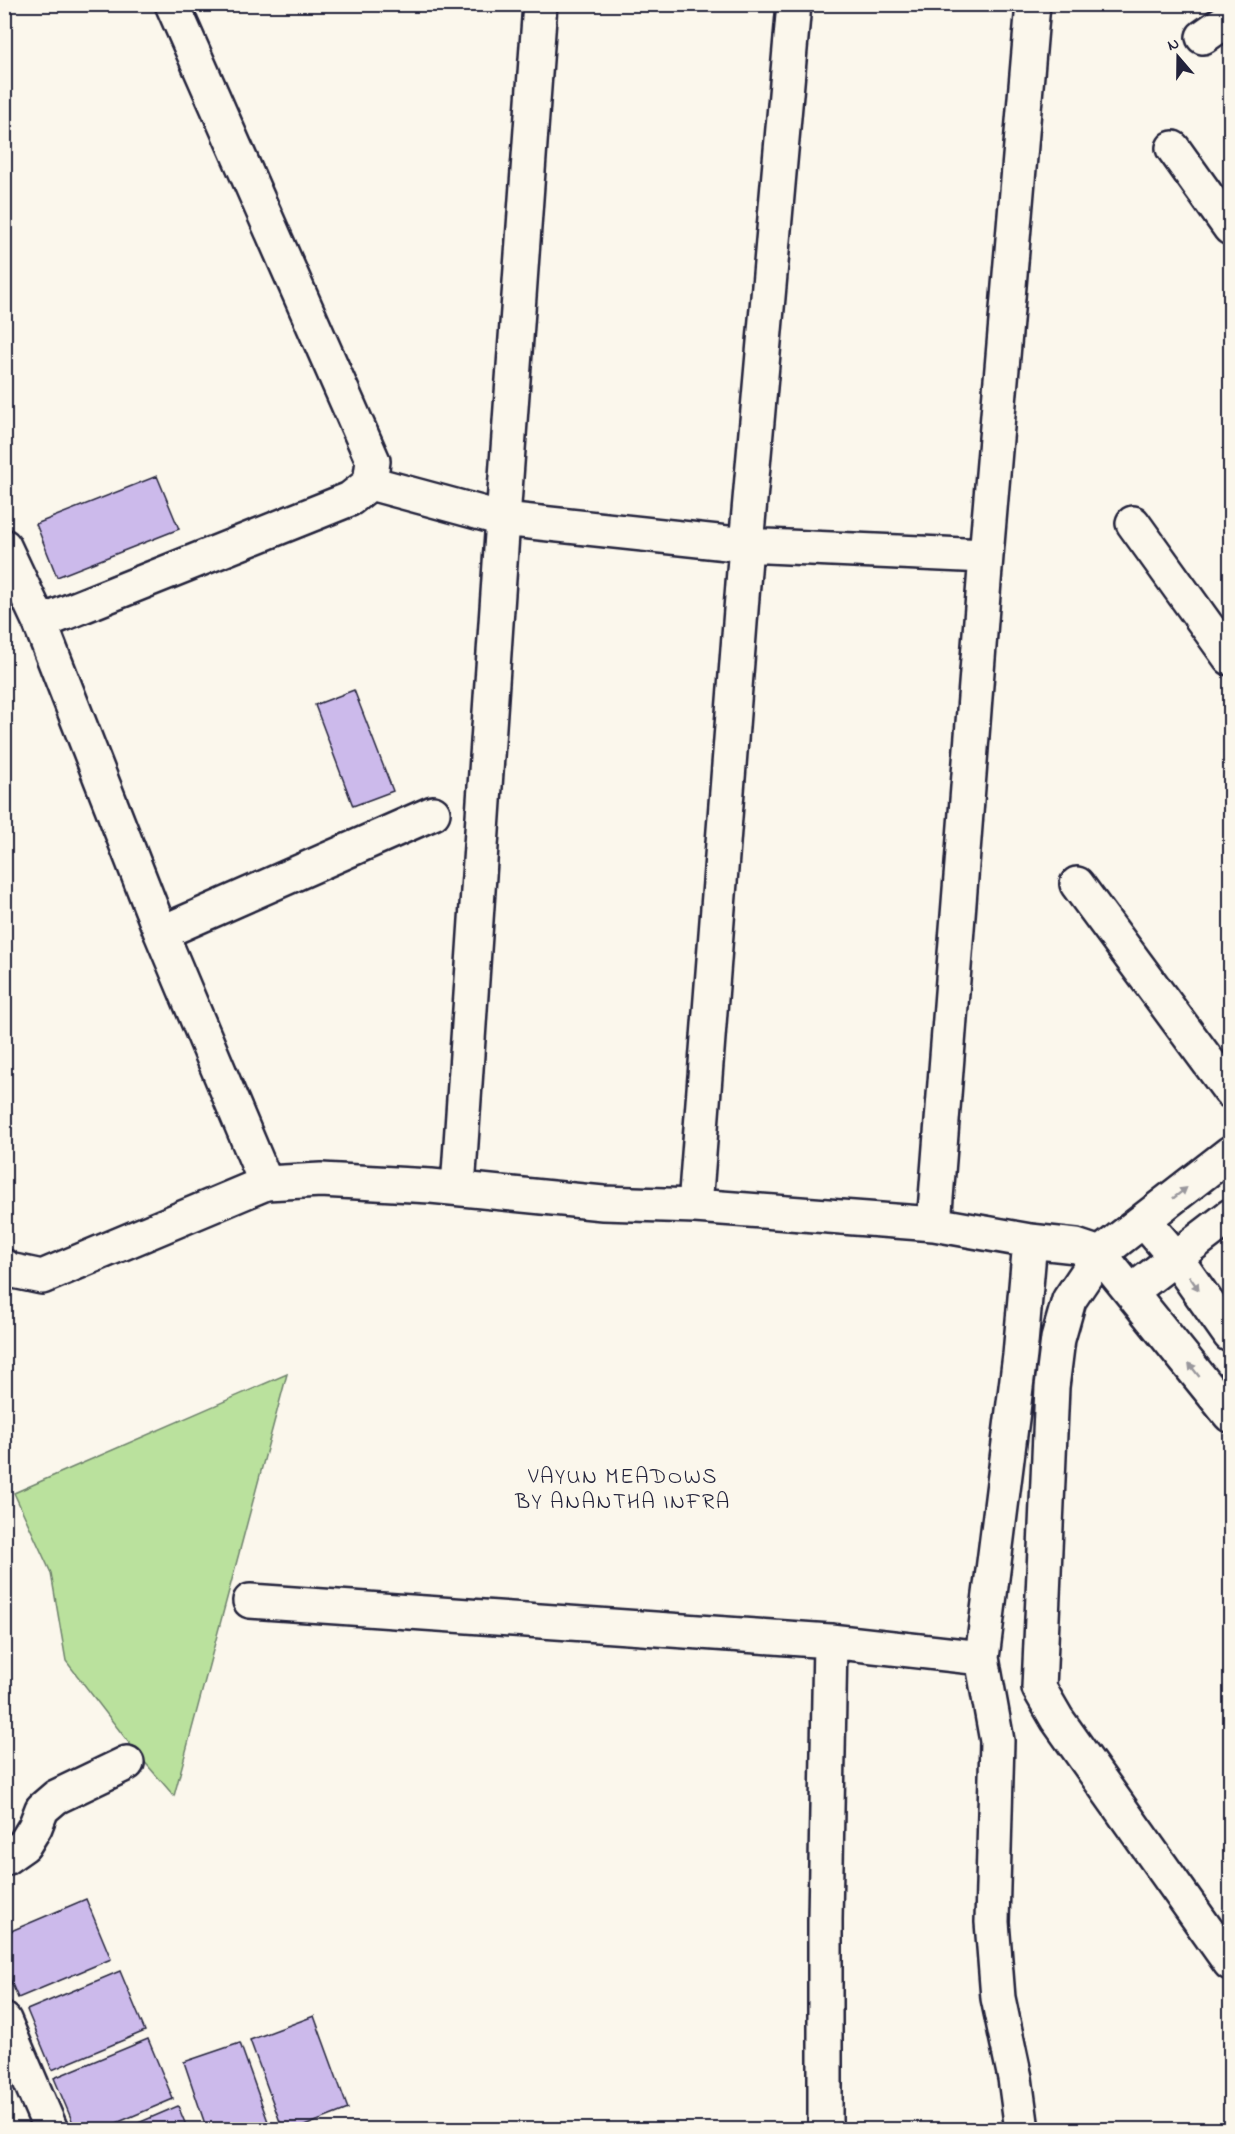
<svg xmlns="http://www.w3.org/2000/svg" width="1235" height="2134" font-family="'Indie Flower',sans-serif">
<rect width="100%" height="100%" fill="#fbf7ec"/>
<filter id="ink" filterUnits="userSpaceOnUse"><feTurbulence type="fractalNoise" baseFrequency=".0167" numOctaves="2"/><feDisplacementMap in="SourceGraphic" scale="12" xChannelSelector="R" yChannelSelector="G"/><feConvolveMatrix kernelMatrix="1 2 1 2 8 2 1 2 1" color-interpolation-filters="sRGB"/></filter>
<g filter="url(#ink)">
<path fill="#bae19d" stroke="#6e826c" stroke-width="1.5" d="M287 1374 174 1796 136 1752 66 1661 51 1573 14 1493Z"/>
<path fill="#ccbaeb" stroke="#22223b" stroke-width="1.5" d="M157 476 179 529 57 577 36 524Z
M354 690 393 791 353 806 315 705Z
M86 1899 111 1959 18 1998 4 1965V1934Z
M120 1971 145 2031 52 2070 27 2010Z
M314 2016 348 2109 294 2130H283L250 2040Z
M148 2039 173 2099 100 2130H76L54 2078Z
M240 2043 271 2130H207L184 2062Z
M178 2106 188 2130H122Z"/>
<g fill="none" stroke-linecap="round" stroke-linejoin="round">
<g stroke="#22223b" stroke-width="38">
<path id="minor" d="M172 4 373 461 370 483
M1203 37 1230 18
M1173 148 1230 228
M1133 523 1230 658
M4 546 40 623 161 933 266 1183 42 1277 9 1270 4 1266
M40 623 350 499 370 483 503 519 746 545 986 556
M1077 884 1230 1091
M161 933 433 813
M1230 1153 1100 1254 1069 1300 1058 1339 1052 1387 1039 1688 1057 1719 1230 1963
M266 1183 321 1180 431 1186 603 1203 695 1206 934 1224 1030 1241 1076 1246 1100 1254 1230 1415
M458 1188 503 519 540 4
M695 1206 746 545 794 4
M1144 1221 1175 1257 1230 1335
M934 1224 986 556 1033 4
M1132 1291 1230 1216
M250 1601 830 1641 982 1658
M4 1859 24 1845 35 1827 42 1809 56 1797 127 1763
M4 2020 51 2130
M825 2130V1920L830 1641
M1022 2130 1015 2078 998 1998 992 1922 997 1741 982 1658 1020 1355 1030 1241"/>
</g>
<use href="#minor" stroke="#fbf7ec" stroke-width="33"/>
</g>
<defs><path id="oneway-solid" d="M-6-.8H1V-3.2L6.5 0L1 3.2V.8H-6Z" transform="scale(1.5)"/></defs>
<g fill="#99979c">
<use href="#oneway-solid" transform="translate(1180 1193) rotate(-38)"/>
<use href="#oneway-solid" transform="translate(1194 1283) rotate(55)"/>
<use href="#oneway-solid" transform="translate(1194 1370) rotate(-128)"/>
</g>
</g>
<g text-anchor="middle" stroke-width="6" stroke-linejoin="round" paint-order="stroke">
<g font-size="22" letter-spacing="1.5" fill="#22223b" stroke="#fbf7ec">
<text x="623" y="1483">VAYUN MEADOWS<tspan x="623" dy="25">BY ANANTHA INFRA</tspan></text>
</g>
</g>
<rect width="1235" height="2134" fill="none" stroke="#fbf7ec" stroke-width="24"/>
<rect x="12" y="12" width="1211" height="2110" fill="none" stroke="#22223b" stroke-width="2" filter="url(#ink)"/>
<g transform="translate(1178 57) rotate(340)" stroke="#fbf7ec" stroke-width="4.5" paint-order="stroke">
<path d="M0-4.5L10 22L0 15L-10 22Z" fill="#22223b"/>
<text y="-9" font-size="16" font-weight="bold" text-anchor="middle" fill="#22223b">N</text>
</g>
</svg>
